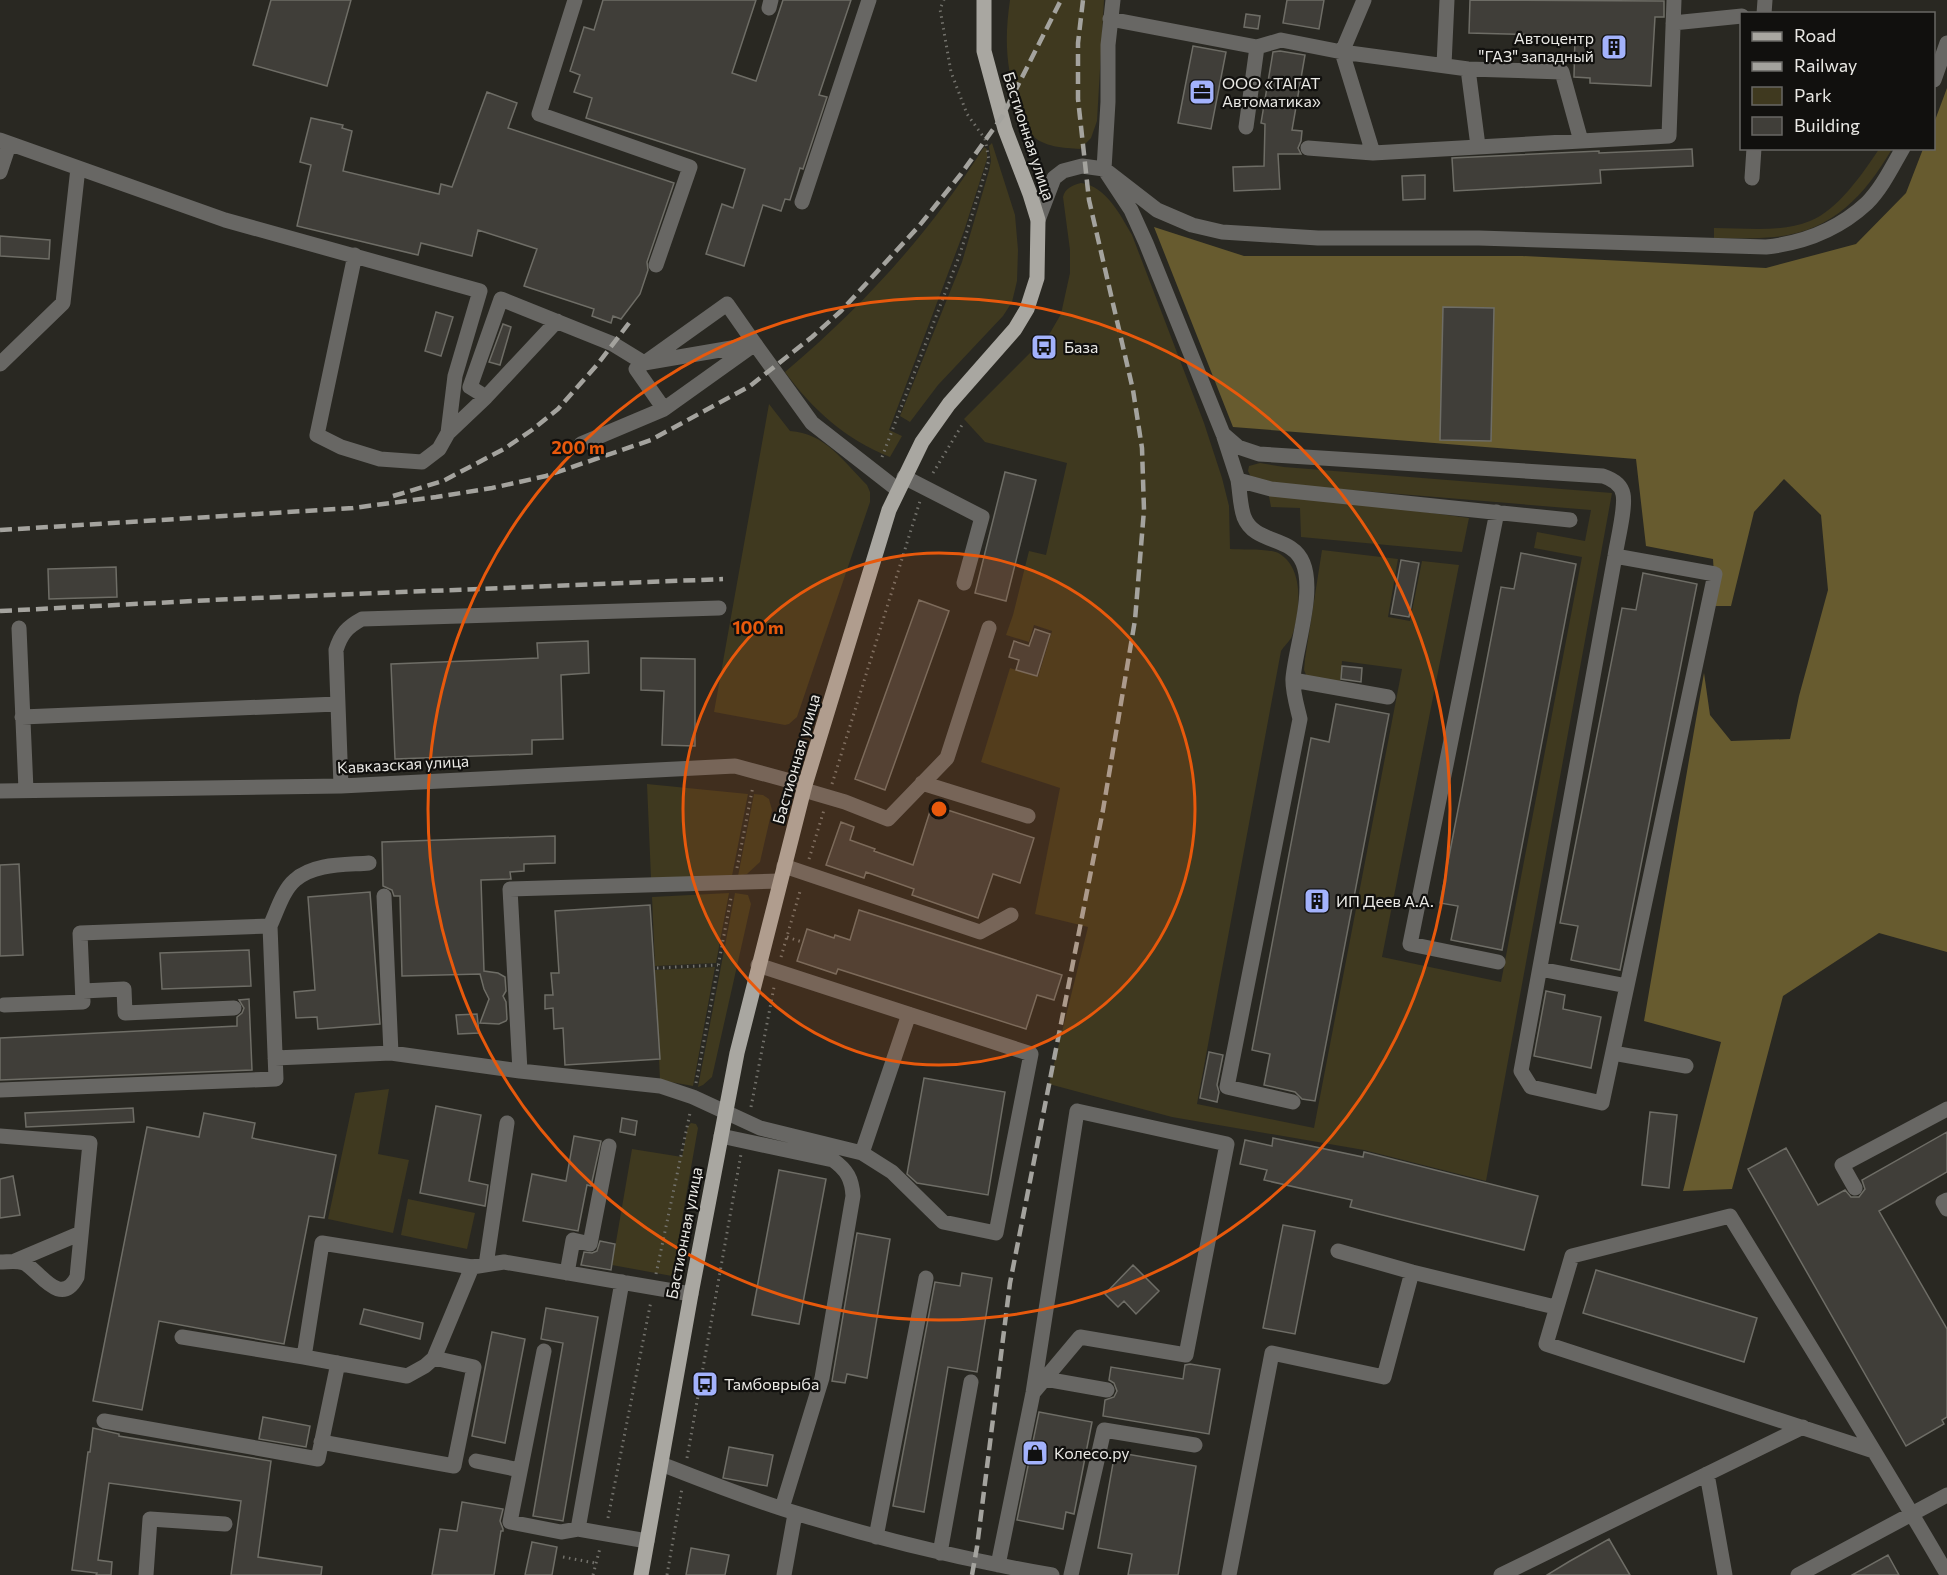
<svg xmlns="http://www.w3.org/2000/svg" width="1947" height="1575" font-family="Commissioner,sans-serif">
<rect width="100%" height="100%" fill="#292822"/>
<path fill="#3f391f" d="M1010 0H1104L1097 121 1091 138 1080 149C1064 148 1043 147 1032 135 1026 129 1023 118 1020 110 1006 71 1004 41 1010 0Z
M992 143 1015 215 1018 250 1017 281 1012 302 1003 316 938 385 910 422 900 416 962 262 989 171 991 161 989 146Z
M984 147 987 149V159L964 231 889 430 902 436 890 457C845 439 813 410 785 372 863 306 929 234 984 147Z
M1879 149H1892C1864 196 1833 231 1775 237 1755 239 1734 238 1714 238V228C1745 228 1781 233 1810 221 1837 211 1864 172 1879 149Z
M1081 183C1106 186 1121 216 1132 235L1204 423 1222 478 1229 506 1230 549C1243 550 1270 548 1280 554 1305 570 1300 613 1292 636 1290 641 1284 646 1281 651L1197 1104 1314 1128 1402 669 1342 661 1340 685 1307 677 1304 670 1305 659 1322 550 1398 559 1388 617 1410 621 1422 561 1459 565 1382 957 1501 982 1582 557 1534 548 1537 532 1585 541 1591 510 1266 483 1251 477 1248 471 1249 466 1260 463 1284 467 1612 493 1486 1181 1364 1150 1172 1117 1049 1084 1088 927 1035 914 1060 788 981 762 1010 668 1038 677 1052 631 1034 625 1029 642 1006 635 1013 615 1029 551 1046 555 1067 463 985 442 964 419 1050 333 1061 314 1070 273V250L1063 197C1065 188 1073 185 1081 183Z
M769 404 790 431C825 433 843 461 867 485L870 492V502L797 717 789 724 785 725 714 712Z
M1268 491 1469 518 1462 552 1301 537 1300 508 1271 507Z
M647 784 748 794 732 876 651 878Z
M754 794 763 795 769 799 772 810 760 862 747 874 738 876Z
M729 893 716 963 655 966 652 897Z
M735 893 748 895 751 904 712 1077 703 1085 698 1087Z
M715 967 693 1086 660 1080 655 970Z
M389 1089 378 1154 409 1160 393 1233 328 1219 355 1093Z
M691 1123 696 1124 698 1128 672 1276 612 1265 632 1149 682 1157 688 1126Z
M408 1199 475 1213 467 1249 401 1235Z"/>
<path fill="#675b2f" d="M1947 88V952L1879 933 1783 996 1732 1189 1683 1191 1721 1042 1644 1021 1704 673 1710 715 1731 741 1790 739 1799 696 1828 590 1821 515 1784 479 1754 512 1731 606H1716L1713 559 1646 546 1636 459 1233 427 1154 227 1244 256H1522L1766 268 1856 244 1906 193 1923 149 1934 148V123Z"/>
<path fill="#403e39" stroke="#6e6d66" stroke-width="1.5" d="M271 0H351L327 86 253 65Z
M603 0H756L732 73 756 81 783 0H851L819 95 827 97 803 169 800 168 790 200 785 199 781 211 763 205 744 266 706 254 722 204 733 208 745 169 586 118 592 98 574 92 580 75 570 71 584 27 594 30Z
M1287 0H1324L1319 29 1283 23Z
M1470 0 1664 1V17H1655L1651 86 1590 83V78L1574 77 1575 36 1469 33Z
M1246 14 1260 16 1258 29 1244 27Z
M1193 46 1226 52 1211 129 1178 123Z
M1280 51 1305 55 1292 130 1302 131 1301 141 1298 148 1301 154H1278L1280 189 1234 191 1233 167 1264 166 1265 124 1261 123 1273 52Z
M487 92 517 103 508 128 674 183 647 262 648 270 640 294 621 319 613 316 611 323 592 316 594 309 524 286 537 249 478 230 472 256 421 243 418 255 297 226 311 165 300 162 311 118 343 125 342 128 352 131 343 171 439 194 441 184 452 187Z
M1692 149 1693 166 1600 170 1601 183 1454 191 1452 158 1599 151V153Z
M1425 175V199L1403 200 1402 176Z
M0 236 50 240 49 259 0 256Z
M1443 307 1494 308 1491 441 1440 440Z
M436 312 453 317 441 356 425 351Z
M503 324 511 327 500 365 489 362Z
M1005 472 1036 480 1006 601 975 593Z
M1521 553 1576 564 1502 950 1451 940 1458 906 1440 903 1501 587 1514 589Z
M1401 560 1419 563 1409 617 1391 614Z
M116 567 117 597 49 599 48 569Z
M1643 573 1697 584 1620 970 1571 960 1578 926 1560 923 1622 608 1636 610Z
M919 600 949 611 885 790 855 779Z
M1035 629 1050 634 1037 676 1016 670 1019 660 1009 657 1014 641 1029 646Z
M588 641 589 673 561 675 563 739 532 740V754L395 759 391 664 538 658 537 643Z
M641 658 695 659V746L662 745 664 691 641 690Z
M1342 666 1362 668 1361 682 1341 679Z
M1336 704 1389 714 1315 1101 1302 1099 1295 1092 1264 1085 1270 1054 1252 1050 1311 738 1329 742Z
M932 805 1034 838 1020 883 993 874 978 918 912 895 914 889 866 872 864 878 826 865 841 822 854 827 850 840 875 849 874 851 913 865Z
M555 836V863L524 864V871L510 872 511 879 481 880 484 971 498 973 505 977 506 991 503 996 506 1002 507 1019 506 1021 499 1024 480 1023 489 999 484 989 480 974 402 976 400 896H394L392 890 383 886 382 842Z
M19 864 23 955 0 956V865Z
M370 892 380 1024 318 1029 317 1017 296 1018 294 992 315 990 308 897Z
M650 905 660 1059 565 1065 563 1028 554 1029 553 1008 545 1009V995H553L551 973H559L555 911Z
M859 910 1062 975 1054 1000 1037 995 1026 1029 838 969 836 974 797 961 807 929 834 938 835 935 850 940Z
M249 950 251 986 162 989 160 953Z
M1546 991 1565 995 1563 1009 1601 1017 1591 1068 1534 1056Z
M249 999 252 1070 0 1080V1038L237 1026V1017L242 1013 244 1008 239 1000Z
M477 1014 479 1033 458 1034 456 1015Z
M1209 1052 1223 1055 1217 1085 1219 1092 1217 1102 1200 1098Z
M924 1078 1005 1092 988 1195 917 1183 907 1174Z
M436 1106 481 1115 469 1181 488 1185 485 1206 420 1193Z
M133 1108 134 1122 26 1127 25 1113Z
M1650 1112 1677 1115 1669 1188 1642 1185Z
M204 1113 255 1123 252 1138 336 1155 324 1218 309 1216 284 1344 159 1321 142 1410 93 1401 147 1127 199 1137Z
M622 1118 637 1121 635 1135 620 1132Z
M1947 1132V1172L1879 1211 1947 1329V1417L1942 1420 1944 1424 1906 1446 1748 1169 1786 1148 1818 1205 1845 1190 1851 1197H1859L1865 1189 1862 1180Z
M574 1136 601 1141 591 1186 587 1185 578 1231 523 1221 532 1174 566 1181Z
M1273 1138 1363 1157 1364 1152 1538 1196 1524 1250 1350 1207 1352 1200 1264 1180 1267 1170 1240 1164 1245 1140 1272 1146Z
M779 1170 826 1179 799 1324 752 1315Z
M13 1176 20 1215 0 1218V1179Z
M1283 1225 1315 1231 1295 1334 1263 1328Z
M857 1233 890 1239 867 1378 847 1374 845 1383 832 1381Z
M600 1241 615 1244 611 1270 581 1265 584 1252 592 1253 597 1251Z
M1133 1265 1159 1291 1136 1314 1124 1301 1118 1307 1105 1294Z
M1596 1270 1757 1318 1744 1362 1583 1313Z
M962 1273 992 1278 977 1372 948 1367 924 1512 893 1506 935 1282 960 1286Z
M546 1308 598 1317 563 1521 533 1516 563 1343 541 1339Z
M364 1309 423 1323 420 1339 360 1324Z
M492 1332 525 1339 505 1443 472 1436Z
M1190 1364 1220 1369 1209 1434 1103 1416 1105 1400 1114 1397 1117 1391 1114 1383 1109 1380 1111 1367 1183 1379 1185 1365Z
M1039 1412 1092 1422 1074 1514 1066 1512 1063 1529 1017 1520Z
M263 1417 310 1426 306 1447 259 1439Z
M93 1428 119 1434V1436L271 1461 258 1557 322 1567 321 1575H231L241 1501 109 1483 98 1560 112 1562 111 1575H96L97 1573 72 1570 88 1452H90Z
M729 1447 773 1455 767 1486 723 1478Z
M1115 1452 1196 1466 1178 1575H1128L1132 1554 1098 1548Z
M462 1502 503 1509 500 1521 503 1529V1531H501L494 1575H432L440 1529 457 1531Z
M1609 1539 1630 1575H1547L1570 1561Z
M532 1542 557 1547 552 1575H525Z
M691 1548 729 1555 725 1575H686Z
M1888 1555 1899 1575H1852Z"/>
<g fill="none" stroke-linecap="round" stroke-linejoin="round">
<path stroke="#73726c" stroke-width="3" stroke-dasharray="1.5 4.5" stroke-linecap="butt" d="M882 457 960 254 989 160 985 139 967 114 951 72 940 9 944 0
M933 473 962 425
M832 784 920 501
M809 859 824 810
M737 868 753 786
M787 937 802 942
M781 957 801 888
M657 968 718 965
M696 1083 731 898
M751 1107 774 987
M656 1274 690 1113
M687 1458 741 1154
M608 1518 651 1301
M563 1557 595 1563
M593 1575 600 1548
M667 1575 682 1488"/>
<path stroke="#686764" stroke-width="15" d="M575 0 539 114 690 167 656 265
M1113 0 1108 45V102L1104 169 1131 210 1146 243 1223 434 1238 447 1259 454 1603 476C1612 479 1621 484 1623 494 1626 507 1617 542 1615 556L1521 1071 1531 1087 1602 1103 1715 574 1615 556
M1364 0 1342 52 1373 153 1669 136 1674 0
M769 8 771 0
M1764 14 1765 0
M1110 19 1257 47 1281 40 1342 52 1468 69 1562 72 1581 141
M1673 23 1742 16
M1444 65 1447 0
M1468 69 1478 146
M1934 80 1947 43
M1246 127 1257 47
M0 140 225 220 480 291 455 376 448 433 439 449 422 462 380 459 341 447 317 435 355 255
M1308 148 1373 153
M0 172 9 145
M1752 178 1754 148
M802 202 869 0
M1038 220 1054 178 1063 171 1082 166 1104 169 1157 210 1192 225 1222 232 1318 238H1479L1766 247C1803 243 1839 229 1867 203 1882 188 1892 167 1903 148
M727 304 755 344 664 409 636 369Z
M0 364 63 303 78 168
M486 397 470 387 501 299 613 344 644 363 755 344 812 423 898 490
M448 433 486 397 557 321
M1224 437 1238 480 1271 489 1570 520
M581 444 664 409
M904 477 982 517 964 583
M1238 480C1240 492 1240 506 1244 517 1255 545 1292 535 1303 563 1315 592 1296 646 1293 678 1292 690 1297 706 1300 719L1227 1087 1293 1102
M1497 512 1410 944 1498 962
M19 628 26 790
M1293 680 1388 697
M22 717 337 704
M922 783 1028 816
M341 786 336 650C341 634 347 627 362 619L719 608
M804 790 845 802 888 819 947 758 989 628
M0 791 341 786 735 766 805 785
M784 866 980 932 1011 915
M384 896 391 1053
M270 926C277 911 283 890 295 880 314 863 346 865 369 863
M758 965 1031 1054 996 1233 943 1222 892 1172 862 1153 760 1128 693 1097 660 1086 520 1071 510 889 780 881
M1540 969 1627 986
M83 991 124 989 125 1013 234 1008
M1613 1053 1686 1066
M275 1058 391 1053 520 1071
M0 1090 276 1079 270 926 80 933 83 1002 4 1005
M0 1136 90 1143 77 1277C60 1309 39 1270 24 1263 16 1260 8 1262 0 1262
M721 1136 833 1160C847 1170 852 1179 853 1196L822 1378 782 1508
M862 1153 909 1014
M1855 1188 1842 1165 1947 1109
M1947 1200 1943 1202 1947 1209
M1338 1251 1412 1272 1555 1307
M15 1261 81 1233
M486 1265 507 1123
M472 1267 434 1358 425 1366 407 1376 304 1357 322 1243 472 1267 504 1262 691 1294
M567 1273 573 1240 590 1244 609 1146
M182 1337 304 1357
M544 1351 510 1522 561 1532 578 1529 647 1541
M1045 1379 1107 1390
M104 1421 318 1459 338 1363
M321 1442 454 1466 474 1367 434 1358
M1874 1451 1546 1344 1572 1256 1730 1216C1803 1335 1877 1453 1947 1574
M476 1461 520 1470
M661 1464C707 1482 752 1500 799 1514 882 1540 966 1560 1052 1575
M1707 1474 1725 1575
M578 1529 622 1282
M876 1537 926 1278
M940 1553 971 1382
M998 1565 1033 1393 1077 1111 1227 1144 1186 1355 1080 1337 1033 1393
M146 1575 150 1519 225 1524
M784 1575 795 1514
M1071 1575 1104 1430 1195 1445
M1229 1575 1272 1353 1384 1377 1412 1272
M1501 1575 1803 1427
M1798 1575 1947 1495"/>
<path stroke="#a9a7a1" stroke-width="15" d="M641 1575 691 1294 737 1053 805 785 889 510 922 442 949 404 1015 329 1027 309 1037 278 1038 220 1030 194 1005 129 984 51V0"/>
<path stroke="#a4a39e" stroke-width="4.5" stroke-dasharray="12 6" stroke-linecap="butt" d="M393 496 443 481 504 449 532 430 558 409 597 365 629 323
M0 530 353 508 436 497 492 488 546 476 651 440 750 386 812 337 841 311 919 226 961 174 1002 117 1061 0
M0 611 232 599 723 579
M972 1575 977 1547 1010 1283 1103 810 1135 620 1144 510 1142 448 1133 390 1089 200 1078 99V43L1083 0"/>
</g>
<circle cx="939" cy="809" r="256" fill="#e8590c" fill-opacity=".12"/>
<g fill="none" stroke="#e8590c" stroke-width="3">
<circle cx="939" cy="809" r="256"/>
<circle cx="939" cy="809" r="511"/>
</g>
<defs>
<g id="building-square" transform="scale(1.35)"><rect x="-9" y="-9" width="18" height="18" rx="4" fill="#a3b2fc" stroke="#11100e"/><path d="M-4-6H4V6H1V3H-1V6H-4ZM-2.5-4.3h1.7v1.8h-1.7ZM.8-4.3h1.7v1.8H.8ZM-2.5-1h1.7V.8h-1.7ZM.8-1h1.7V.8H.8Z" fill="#111"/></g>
<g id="office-square" transform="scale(1.35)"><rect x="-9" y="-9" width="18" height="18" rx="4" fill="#a3b2fc" stroke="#11100e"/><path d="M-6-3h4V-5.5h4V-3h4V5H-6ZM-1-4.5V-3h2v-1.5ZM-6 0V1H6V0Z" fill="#111"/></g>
<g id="bus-square" transform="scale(1.35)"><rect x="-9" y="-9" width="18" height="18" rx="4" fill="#a3b2fc" stroke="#11100e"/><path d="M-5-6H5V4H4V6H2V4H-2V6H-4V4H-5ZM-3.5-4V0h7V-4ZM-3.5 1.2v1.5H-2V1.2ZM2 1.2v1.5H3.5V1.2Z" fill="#111"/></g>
<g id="shop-square" transform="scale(1.35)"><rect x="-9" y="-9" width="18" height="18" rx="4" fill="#a3b2fc" stroke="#11100e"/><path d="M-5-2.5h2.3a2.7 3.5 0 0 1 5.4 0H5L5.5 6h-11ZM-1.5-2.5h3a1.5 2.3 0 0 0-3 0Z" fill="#111"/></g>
</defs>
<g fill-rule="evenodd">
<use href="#building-square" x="1614" y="47"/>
<use href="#office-square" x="1202" y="92"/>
<use href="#bus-square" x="1044" y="347"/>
<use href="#building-square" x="1317" y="901"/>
<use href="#bus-square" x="705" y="1384"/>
<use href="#shop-square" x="1035" y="1453"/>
</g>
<g text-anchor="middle" stroke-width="4.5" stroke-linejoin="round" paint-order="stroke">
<g font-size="16" fill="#eae9e5" stroke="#11100e" text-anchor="start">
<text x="1594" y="44" text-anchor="end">Автоцентр<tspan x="1594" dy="18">"ГАЗ" западный</tspan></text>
<text x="1222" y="89">ООО «ТАГАТ<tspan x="1222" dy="18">Автоматика»</tspan></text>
<text x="1064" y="353">База</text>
<text x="1336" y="907">ИП Деев А.А.</text>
<text x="724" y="1390">Тамбоврыба</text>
<text x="1054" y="1459">Колесо.ру</text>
</g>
<g font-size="16" fill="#eae9e5" stroke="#11100e">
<text transform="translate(1029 136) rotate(72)" y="6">Бастионная улица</text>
<text transform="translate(796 759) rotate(-74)" y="6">Бастионная улица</text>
<text transform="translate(403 764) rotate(-3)" y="6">Кавказская улица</text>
<text transform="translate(684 1233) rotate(-79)" y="6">Бастионная улица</text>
</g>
</g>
<circle cx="939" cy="809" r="9" fill="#e8590c" stroke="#11100e" stroke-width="3"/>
<g font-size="18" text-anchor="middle" font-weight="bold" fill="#e8590c" stroke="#11100e" stroke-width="4.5" stroke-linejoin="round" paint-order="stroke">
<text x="578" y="454">200 m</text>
<text x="758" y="634">100 m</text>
</g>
<rect x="1740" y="12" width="195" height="138" fill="#11100e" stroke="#686764" stroke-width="1.5"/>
<rect x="1752" y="32" width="30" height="9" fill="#a9a7a1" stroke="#686764" stroke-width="1.5"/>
<text x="1794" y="42" font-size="18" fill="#eae9e5">Road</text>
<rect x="1752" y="62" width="30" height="9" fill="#a4a39e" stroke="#686764" stroke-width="1.5"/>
<text x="1794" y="72" font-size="18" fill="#eae9e5">Railway</text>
<rect x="1752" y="87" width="30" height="18" fill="#3f391f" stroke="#686764" stroke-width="1.5"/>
<text x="1794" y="102" font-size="18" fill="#eae9e5">Park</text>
<rect x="1752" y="117" width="30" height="18" fill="#403e39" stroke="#686764" stroke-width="1.5"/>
<text x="1794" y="132" font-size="18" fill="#eae9e5">Building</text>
</svg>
